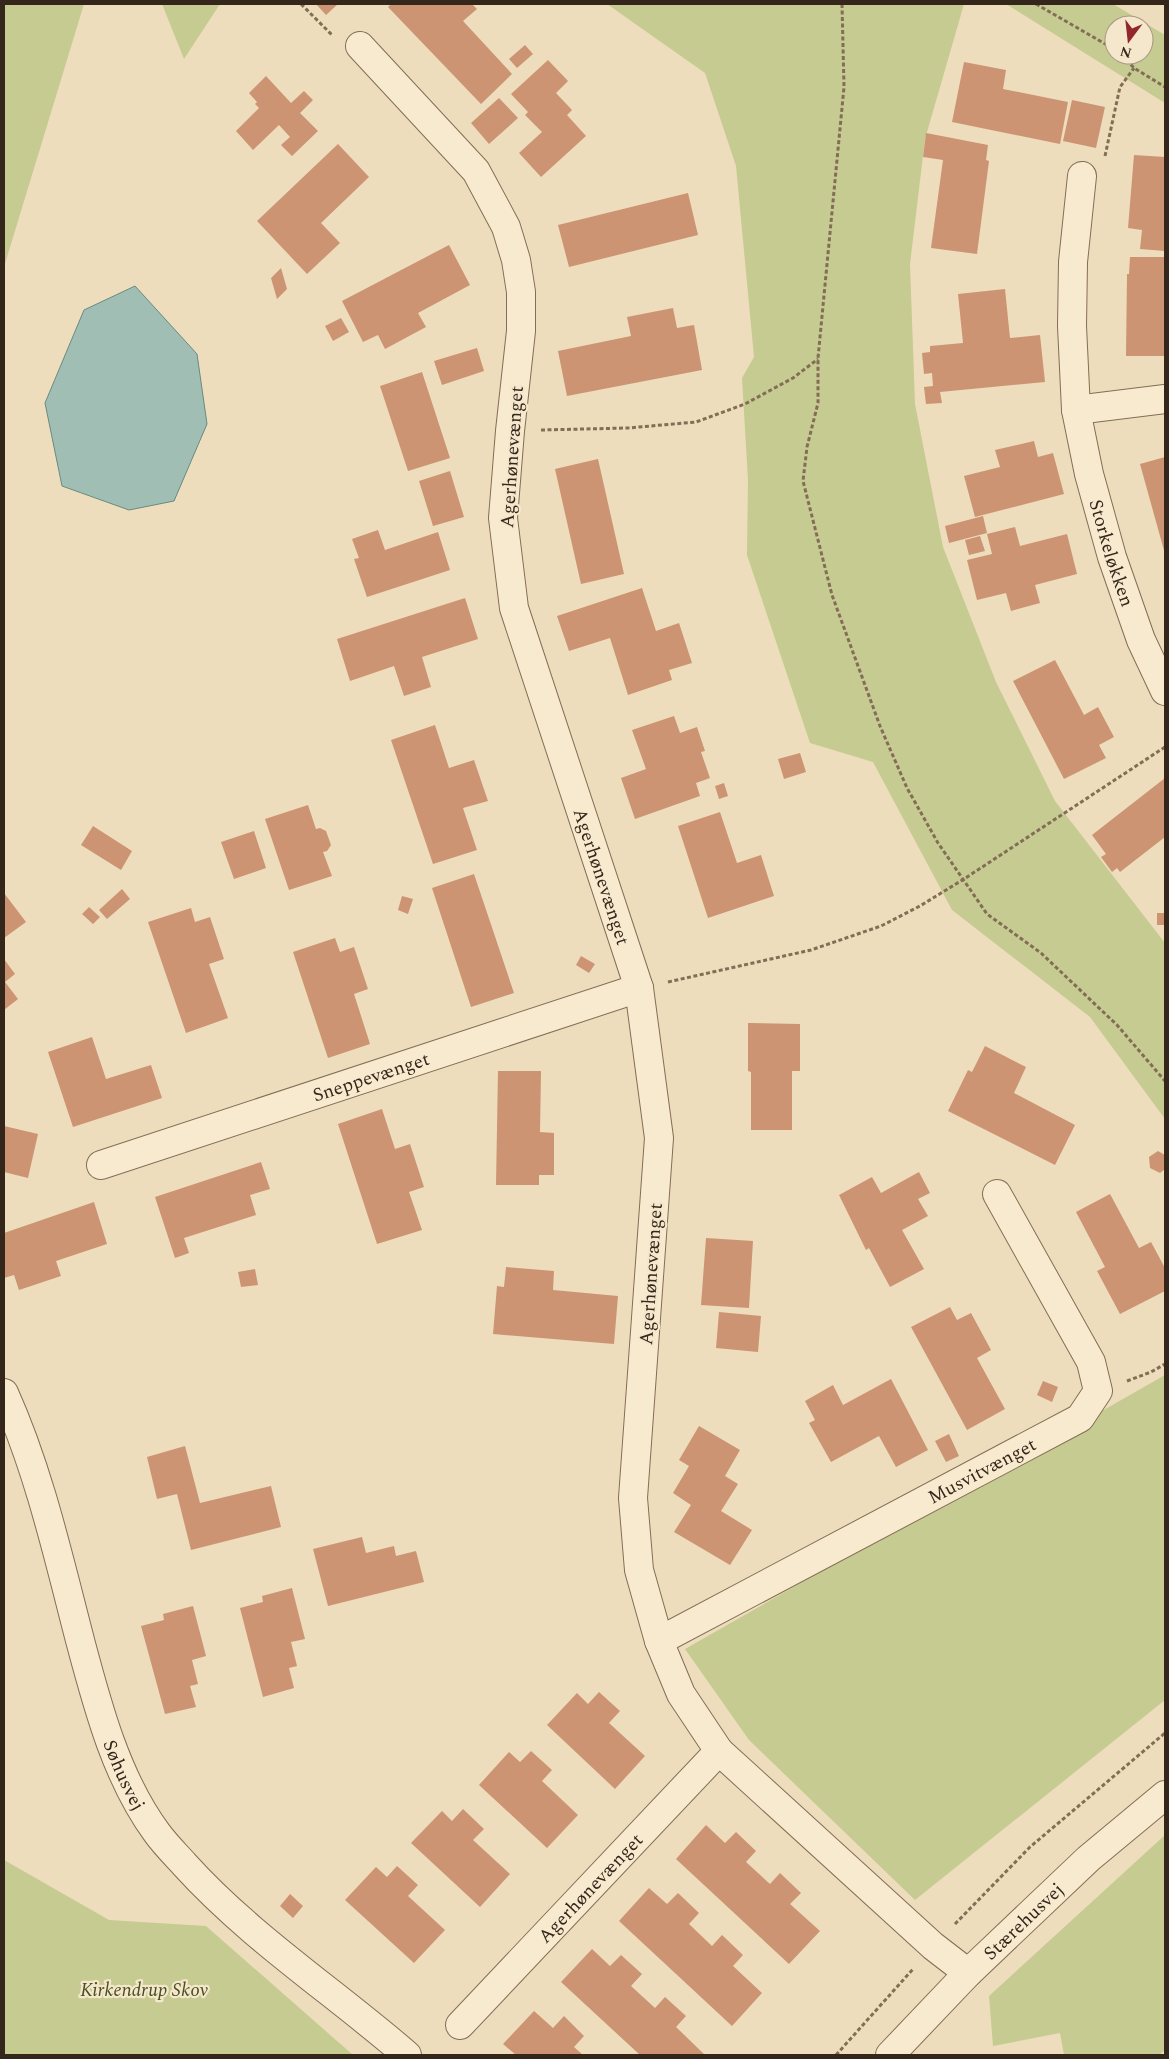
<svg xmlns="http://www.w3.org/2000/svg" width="1169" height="2059" font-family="Spectral,serif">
<rect width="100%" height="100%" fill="#edddbc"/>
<path fill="#c6cb91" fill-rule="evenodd" d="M4 4H84L4 267Z
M162 4H220L184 59Z
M607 4H964L925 139 910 264 915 404 943 547 996 682 1055 801 1165 943V1119L1090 1017 952 910 873 762 810 743 747 555 748 480 742 378 754 357 736 166 705 73Z
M1006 4H1113L1165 35V103ZM1114 25H1144V55H1114Z
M1165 1375V1700L915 1900 749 1740 685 1649Z
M1165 1835V2050L1159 2055H1064L1060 2033 993 2046 989 1996Z
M4 1860 109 1920 206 1926 353 2055H4Z"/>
<path fill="#a0beb4" stroke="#688b81" d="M135 286 197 354 207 424 174 501 129 510 62 486 45 403 84 310Z"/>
<path fill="#cc9472" d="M316 4H338L326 15Z
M391 4H472L477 9 463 21 512 74 481 104 388 7Z
M525 45 533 54 517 68 509 59Z
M548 60 568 81 556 93 572 110 567 115 586 136 541 177 519 153 542 132 525 115 528 112 511 94Z
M964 62 1006 70 1003 89 1068 102 1060 144 952 122Z
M266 76 291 103 304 91 313 100 300 113 318 131 292 156 281 145 290 137 279 125 253 150 236 131 259 108 255 104 257 102 249 93Z
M499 98 518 118 489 144 471 123Z
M1072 100 1105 107 1096 148 1063 141Z
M926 133 988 145 986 160 989 161 977 254 931 248 943 160 923 157Z
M338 144 369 177 321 223 340 243 307 274 257 221Z
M1134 155 1165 157V251L1140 249 1142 230 1128 228Z
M688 193 698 235 569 267 558 225Z
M449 245 470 285 418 313 426 327 385 349 378 335 363 342 342 301Z
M1130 257H1165V356H1126L1127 274H1129Z
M281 268 287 289 277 299 271 278Z
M1005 289 1010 338 1040 335 1045 382 940 392 942 403 926 404 924 387 933 386 932 373 924 374 922 353 930 352V346L963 343 958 294Z
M673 308 677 328 694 325 702 370 567 396 558 351 631 336 627 317Z
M341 318 349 332 333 341 325 326Z
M477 348 484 371 442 385 434 361Z
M422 372 450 458 408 471 380 386Z
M1034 441 1038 457 1053 453 1064 494 975 517 964 476 1000 467 995 450Z
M1165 457V554L1140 464Z
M598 459 624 574 581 584 555 469Z
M450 471 464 517 433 526 419 481Z
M983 516 987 533 949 543 945 526Z
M1015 527 1020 546 1067 534 1077 574 1035 585 1040 603 1011 611 1006 593 977 600 967 560 992 554 987 534Z
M378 530 385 550 438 532 450 570 367 597 354 559 359 558 352 539Z
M980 536 985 551 969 555 965 540Z
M642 588 656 631 679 623 692 663 669 670 672 680 628 695 610 638 569 651 557 616Z
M465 598 478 639 422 657 431 687 404 696 394 666 350 681 337 639Z
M1055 660 1084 715 1098 707 1114 737 1099 745 1106 758 1064 779 1013 681Z
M674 716 680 733 697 727 705 751 701 752 710 778 696 783 700 796 635 819 621 778 646 769 632 730Z
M435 725 449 768 474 760 488 801 463 808 477 850 433 864 391 740Z
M800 753 806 772 784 779 778 759Z
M1165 778V837L1120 872 1117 868 1112 872 1101 857 1106 854 1092 835Z
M724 783 728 796 719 799 715 786Z
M308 805 316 829 320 828 326 831 331 845 327 851 323 852 332 876 289 890 265 819Z
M720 812 737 863 761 855 774 896 708 918 678 826Z
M93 826 132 851 121 870 81 845Z
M254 831 266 868 234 879 221 842Z
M474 874 514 993 471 1007 432 888Z
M122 889 130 899 107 919 99 910Z
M4 893 26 922 4 938Z
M402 896 413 899 408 914 398 910Z
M89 907 100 917 93 924 82 914Z
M191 908 195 922 210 917 224 959 209 964 228 1018 186 1033 148 922Z
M1157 913H1165V925H1157Z
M335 938 340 952 354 947 368 989 354 994 370 1044 328 1058 293 952Z
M581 956 595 964 589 973 576 965Z
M4 959 15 974 5 982 18 999 4 1010Z
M748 1023 800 1024V1071H792V1130H751V1072L748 1071Z
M92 1037 106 1079 151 1065 162 1098 73 1127 48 1052Z
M985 1046 1026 1067 1014 1093 1075 1125 1055 1165 948 1111 968 1070 972 1072Z
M498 1071H541L540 1132 554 1133V1175H539V1185H496Z
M382 1109 395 1149 410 1144 424 1187 409 1192 422 1230 377 1244 338 1124Z
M4 1126 38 1134 28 1178 4 1172Z
M1158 1151 1165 1155V1169L1160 1173 1150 1168 1149 1157Z
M261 1162 270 1189 250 1195 256 1215 184 1238 189 1253 175 1258 155 1197Z
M919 1172 930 1193 918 1199 928 1216 902 1230 924 1269 890 1287 869 1248 866 1250 839 1195 872 1177 881 1193Z
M1110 1194 1139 1248 1151 1242 1165 1268V1291L1120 1314 1097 1271 1105 1267 1076 1212Z
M94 1202 107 1244 56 1261 61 1276 19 1290 14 1275 4 1278V1233Z
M706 1238 753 1241 749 1308 701 1305Z
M506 1267 554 1271 553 1290 618 1296 614 1344 493 1334 497 1286 504 1287Z
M255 1269 258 1285 241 1287 238 1272Z
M950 1307 957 1320 971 1313 991 1350 977 1358 1005 1409 967 1430 911 1327Z
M719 1312 761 1316 758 1352 716 1348Z
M891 1379 928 1450 896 1467 879 1436 831 1462 809 1423 815 1420 805 1401 833 1385 843 1405Z
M1043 1381 1058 1387 1052 1402 1037 1395Z
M699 1426 740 1450 725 1476 738 1484 721 1511 752 1530 730 1565 674 1532 691 1505 673 1493 689 1466 679 1460Z
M949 1434 959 1456 946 1462 935 1441Z
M185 1446 200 1503 271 1486 281 1527 191 1550 177 1494 157 1499 147 1457Z
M362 1537 366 1553 394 1546 396 1556 416 1551 424 1582 328 1606 313 1549Z
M292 1588 305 1639 291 1642 297 1666 289 1668 294 1688 263 1697 240 1608 263 1602 262 1596Z
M193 1606 206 1656 192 1660 198 1684 190 1686 196 1707 165 1714 141 1626 164 1620 163 1614Z
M599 1692 620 1711 609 1723 645 1756 615 1789 547 1725 577 1693 588 1704Z
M531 1751 552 1770 542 1781 578 1815 547 1848 479 1785 509 1752 520 1762Z
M463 1809 484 1829 473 1840 510 1874 480 1907 411 1843 442 1811 452 1821Z
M706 1825 725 1843 736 1832 756 1851 746 1862 770 1884 780 1873 801 1893 790 1904 820 1931 789 1964 676 1859Z
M397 1866 418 1885 408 1896 445 1930 414 1963 345 1900 376 1867 387 1877Z
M649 1888 667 1904 678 1893 699 1913 689 1924 712 1946 722 1935 743 1955 733 1966 762 1993 732 2026 619 1921Z
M290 1894 303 1906 293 1918 280 1906Z
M592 1949 610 1966 621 1955 642 1974 631 1986 655 2008 665 1997 686 2016 676 2027 705 2055H640L561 1982Z
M534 2011 553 2028 564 2016 584 2036 574 2047 583 2055H516L503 2044Z"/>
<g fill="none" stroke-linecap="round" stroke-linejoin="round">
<g stroke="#846d56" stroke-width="30">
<g id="minor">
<path id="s1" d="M360 46 476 171 506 227 516 260 521 292V331L510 431 503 518 514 608 639 988 659 1138 633 1498 639 1570 659 1641 681 1694 719 1751 933 1946 968 1973"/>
<path id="s2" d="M1082 176 1073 262 1072 326 1076 410 1089 474 1112 557 1141 640 1165 691"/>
<path d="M1076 410 1165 399"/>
<path id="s3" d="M101 1165 639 988"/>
<path id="s4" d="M659 1641 1080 1418 1098 1391 1091 1362 997 1194"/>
<path id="s5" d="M460 2025 719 1751"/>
</g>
</g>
<g stroke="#846d56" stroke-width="30">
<g id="tertiary">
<path id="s6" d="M4 1393C40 1473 59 1560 81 1644 98 1708 117 1779 157 1833 165 1844 175 1854 184 1864 250 1937 333 1991 407 2055"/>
<path id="s7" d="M890 2055 968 1973 1088 1859 1165 1795"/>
</g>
</g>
<path stroke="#846d56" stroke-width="3" stroke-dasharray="4 2.5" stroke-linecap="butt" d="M301 4 332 35
M842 4 844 87 818 358V403L807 447 803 481 832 595 880 726 907 788 938 843 987 914 1041 953 1117 1025 1165 1081
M1036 4 1114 49
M1122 55 1134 68 1165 87
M1105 156 1120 87 1134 68
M541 430 628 428 696 422 745 404 793 378 818 359
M668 982 811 950 881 926 920 906 964 879 1165 747
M1127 1381 1151 1372 1165 1364
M955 1924 1030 1847 1165 1733
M836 2055 913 1969"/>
<use href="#minor" stroke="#f8eacf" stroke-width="28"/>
<use href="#tertiary" stroke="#f8eacf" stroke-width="28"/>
</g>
<g text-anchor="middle" stroke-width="4.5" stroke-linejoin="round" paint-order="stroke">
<g font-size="19" fill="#34261b" stroke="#f5e7cc">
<text transform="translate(511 457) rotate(-86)" y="7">Agerhønevænget</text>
<text dy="7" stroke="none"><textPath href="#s2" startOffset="382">Storkeløkken</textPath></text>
<text dy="7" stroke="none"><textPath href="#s1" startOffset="901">Agerhønevænget</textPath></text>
<text dy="7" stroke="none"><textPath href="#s3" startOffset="284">Sneppevænget</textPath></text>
<text transform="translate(650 1274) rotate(-86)" y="7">Agerhønevænget</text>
<text dy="7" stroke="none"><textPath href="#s4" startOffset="365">Musvitvænget</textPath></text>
<text dy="7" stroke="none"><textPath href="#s6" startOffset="401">Søhusvej</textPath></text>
<text dy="7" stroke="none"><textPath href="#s5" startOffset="189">Agerhønevænget</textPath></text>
<text dy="7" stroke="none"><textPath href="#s7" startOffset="189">Stærehusvej</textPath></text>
</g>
<g font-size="19" font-style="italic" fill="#465021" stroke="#f5e7cc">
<text x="144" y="1996">Kirkendrup Skov</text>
</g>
</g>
<rect width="1169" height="2059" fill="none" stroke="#34261b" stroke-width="10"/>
<g transform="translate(1129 40) rotate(195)"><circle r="24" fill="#f5e7cc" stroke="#a89a85"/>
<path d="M0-4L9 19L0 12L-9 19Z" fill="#93262b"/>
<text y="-8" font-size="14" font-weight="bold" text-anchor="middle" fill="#34261b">N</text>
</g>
</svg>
